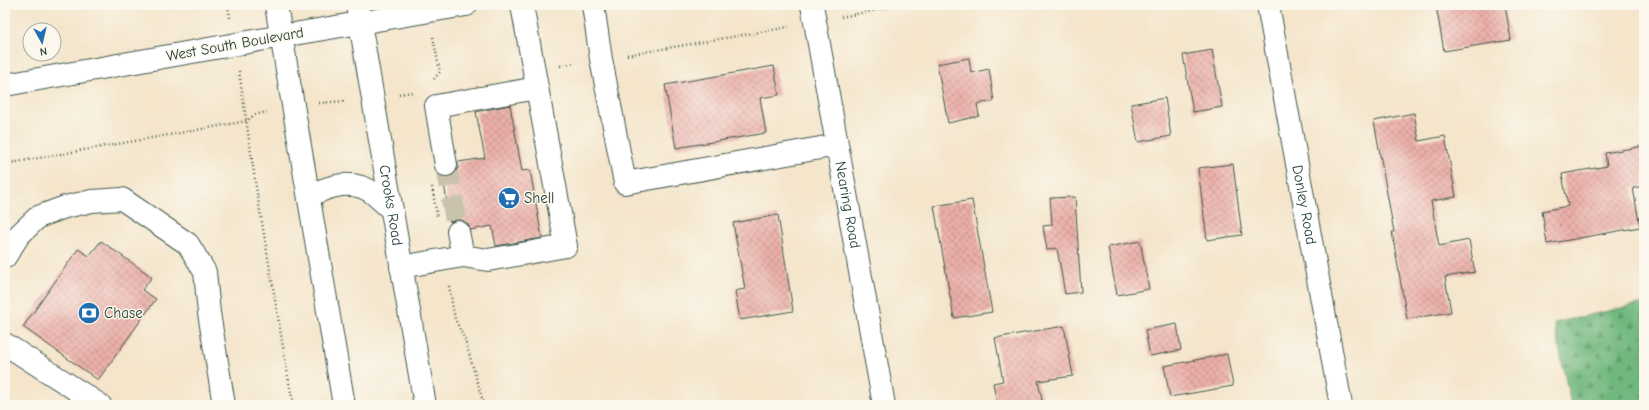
<svg xmlns="http://www.w3.org/2000/svg" width="1649" height="410" font-family="'Comic Neue',sans-serif">
<defs>
<pattern id="forest-firs" width="22" height="20" patternUnits="userSpaceOnUse"><rect width="22" height="20" fill="#71b87f"/><path d="M5 1l3.5 6h-7zM16 11l3.5 6h-7z" fill="#5c9769"/></pattern>
<pattern id="building-cross-hatch" width="8" height="8" patternUnits="userSpaceOnUse"><rect width="8" height="8" fill="#edb0aa"/><path d="M0 0l8 8M0 8l8-8" fill="none" stroke="#bf908b"/></pattern>
</defs>
<rect width="100%" height="100%" fill="#fbf7ec"/>
<filter id="ink" filterUnits="userSpaceOnUse"><feTurbulence type="fractalNoise" baseFrequency=".025" numOctaves="2"/><feDisplacementMap in="SourceGraphic" scale="8" xChannelSelector="R" yChannelSelector="G"/><feConvolveMatrix kernelMatrix="1 2 1 2 8 2 1 2 1" color-interpolation-filters="sRGB"/></filter>
<filter id="wash" filterUnits="userSpaceOnUse"><feTurbulence type="fractalNoise" baseFrequency=".012" numOctaves="4" result="noise"/><feDisplacementMap in="SourceGraphic" scale="16" xChannelSelector="R" yChannelSelector="G"/><feGaussianBlur stdDeviation="0.9" result="paint"/><feColorMatrix in="noise" values="0 0 0 0 0 0 0 0 0 0 0 0 0 0 0 0 0 1.4 0 .05"/><feComposite in="paint" operator="in"/></filter>
<g filter="url(#wash)">
<rect width="100%" height="100%" fill="#f4e5cb"/>
<path fill="url(#forest-firs)" stroke="#487a5a" d="M1644 303V405H1571L1554 323Z"/>
<g id="blocks">
<path fill="url(#building-cross-hatch)" d="M1436 5H1505L1511 40 1444 51Z
M1212 50 1222 107 1193 112 1183 55Z
M969 58 971 73 989 69 994 101 977 104 979 116 948 123 937 64Z
M774 66 779 95 760 98 766 133 676 148 665 85Z
M1165 98 1171 136 1138 142 1131 104Z
M510 105 522 171 530 170 542 238 496 246 492 226 470 230 468 224 462 220H456L450 222 443 177H448L454 174 458 169V162L485 158 476 112Z
M1414 113 1419 141 1445 136 1456 197 1431 201 1439 246 1469 240 1475 272 1445 277 1451 312 1407 319 1392 232H1394L1374 121Z
M1644 146V186L1633 188 1640 227 1547 244 1542 211 1568 206 1562 174 1607 166 1605 153Z
M1233 164 1242 235 1207 240 1198 168Z
M1075 197 1081 292 1065 294 1057 248 1047 250 1043 226 1052 225 1050 198Z
M972 200 992 312 954 318 934 206Z
M778 215 793 311 740 320 735 291 745 289 733 223Z
M101 241 152 277 142 290 156 299 98 380 23 327 78 249 89 256Z
M1140 241 1149 289 1117 295 1108 247Z
M1177 324 1181 350 1150 356 1145 330Z
M1064 326 1073 376 1038 381 1043 405H997L993 383 1003 381 995 338Z
M1227 354 1233 386 1170 397 1164 366Z"/>
</g>
</g>
<g filter="url(#ink)">
<use href="#blocks" fill-opacity="0" stroke="#3f564b" stroke-width="1"/>
<g fill="none" stroke-linecap="round" stroke-linejoin="round">
<path stroke="#c9c3ad" stroke-width="22" stroke-dasharray="22 11" stroke-linecap="butt" d="M446 165 458 232"/>
<g stroke="#3f564b" stroke-width="24">
<g id="minor">
<path d="M593 5 601 59 625 183 837 145"/>
<path id="s1" d="M812 5 884 405"/>
<path id="s2" d="M1268 5 1341 405"/>
<path d="M5 85 282 36"/>
<path d="M446 165 436 106 537 88"/>
<path d="M458 232 463 256"/>
<path d="M5 257 19 235 38 217 65 207 92 201 122 199 188 244 205 272 209 313 224 405"/>
<path d="M401 267 463 256 488 260 566 246 522 5"/>
<path d="M5 344 100 405"/>
</g>
</g>
<g stroke="#3f564b" stroke-width="24">
<g id="major">
<path d="M276 5 344 405"/>
<path id="s3" d="M357 5 425 405"/>
<path d="M282 36 466 5"/>
<path d="M309 196C329 186 353 178 373 193 379 198 385 204 392 210"/>
</g>
</g>
<path stroke="#3f564b" stroke-width="2.5" stroke-dasharray="1 3" stroke-linecap="butt" d="M228 5 230 18
M5 8 24 5
M841 17 902 5
M433 37 440 72 434 79
M627 55 789 27
M560 66 574 63
M239 71 256 187 290 388 294 405
M399 94 413 92
M319 103 346 101
M5 164 247 121 254 115 267 112
M432 187 437 216
M449 286 455 319 465 340 484 405"/>
<use href="#minor" stroke="#fff" stroke-width="22"/>
<use href="#major" stroke="#fff" stroke-width="22"/>
</g>
</g>
<defs>
<g id="supermarket-disc" transform="scale(1.15)"><circle r="9.5" fill="#1f6fb2" stroke="#fbf7ec"/><path d="M-6-5.5h2.5l.6 2H6L4.5 2H-2.5L-4.4-4H-6ZM-1.5 3.2a1.3 1.3 0 1 0 .1 0ZM3 3.2a1.3 1.3 0 1 0 .1 0Z" fill="#fff"/></g>
<g id="bank-disc" transform="scale(1.15)"><circle r="9.5" fill="#1f6fb2" stroke="#fbf7ec"/><path d="M-6-4H6V4H-6ZM0-2.3a2.3 2.3 0 1 0 0 4.6a2.3 2.3 0 1 0 0-4.6Z" fill="#fff"/></g>
</defs>
<g fill-rule="evenodd">
<use href="#supermarket-disc" x="509" y="198"/>
<use href="#bank-disc" x="89" y="313"/>
</g>
<g text-anchor="middle" stroke-width="3" stroke-linejoin="round" paint-order="stroke">
<g font-size="15" fill="#1f3d34" stroke="#fbf7ec">
<text transform="translate(235 44) rotate(-10)" y="5">West South Boulevard</text>
<text dy="5" stroke="none"><textPath href="#s3" startOffset="203">Crooks Road</textPath></text>
<text dy="5" stroke="none"><textPath href="#s1" startOffset="203">Nearing Road</textPath></text>
<text dy="5" stroke="none"><textPath href="#s2" startOffset="203">Donley Road</textPath></text>
</g>
<g font-size="15" fill="#1f3d34" stroke="#fbf7ec" text-anchor="start">
<text x="524" y="203">Shell</text>
<text x="104" y="318">Chase</text>
</g>
</g>
<rect width="1649" height="410" fill="none" stroke="#fbf7ec" stroke-width="20"/>
<g transform="translate(42 42) rotate(172)"><circle r="19" fill="#fbf7ec" stroke="#a3ada2"/>
<path d="M0-3L7 15L0 10L-7 15Z" fill="#1f6fb2"/>
<text y="-6" font-size="11" font-weight="bold" text-anchor="middle" fill="#1f3d34">N</text>
</g>
</svg>
